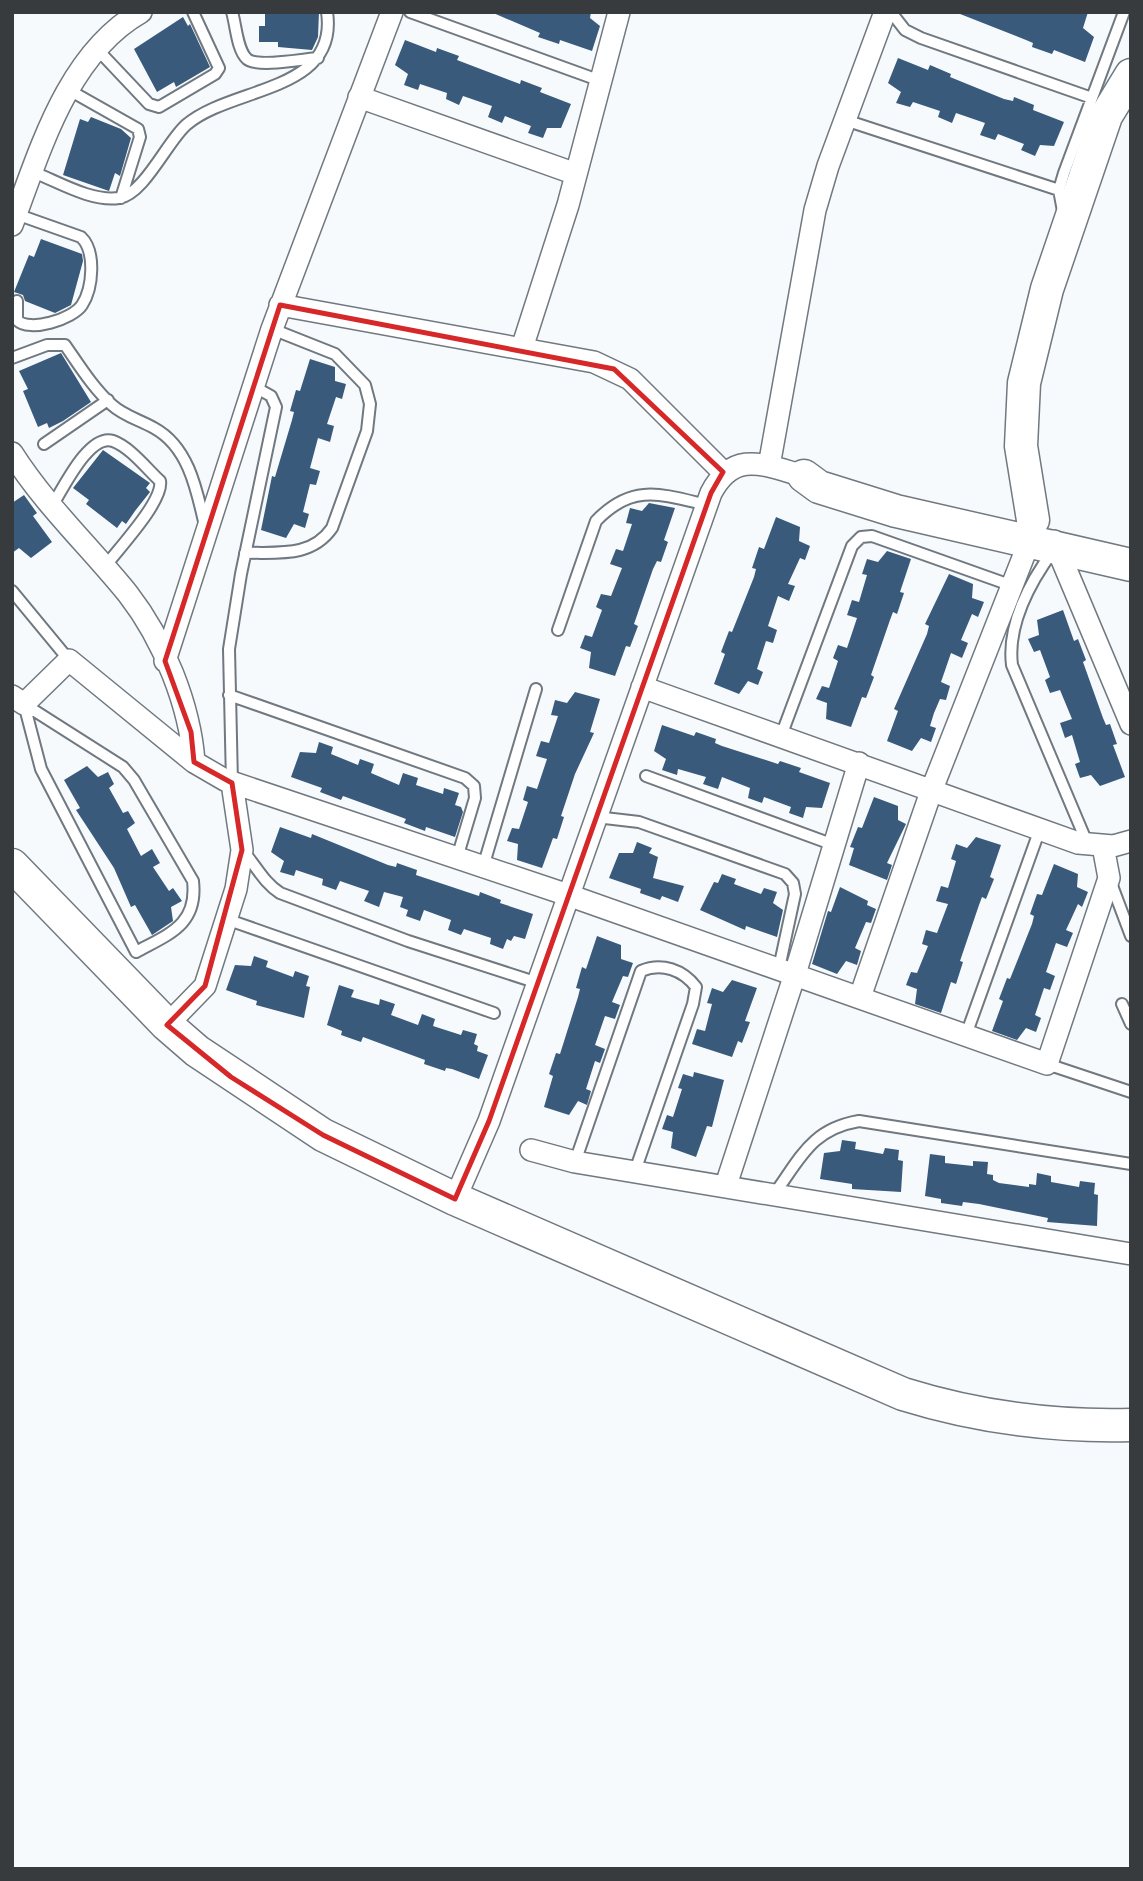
<svg xmlns="http://www.w3.org/2000/svg" width="1143" height="1881" font-family="Poppins,sans-serif">
<rect width="100%" height="100%" fill="#f6fafd"/>
<path fill="#395a7b" d="M265 12H319L318 37 312 50 278 47V42H259V26H265Z
M491 12H591L590 18 600 26 592 51 560 40 559 44 538 37 540 33Z
M955 12H1088L1083 28 1094 37 1085 62 1054 50 1052 54 1032 47 1033 43 1026 40Z
M183 17 188 26 190 24 210 67 176 87 174 82 157 92 134 49Z
M405 40 436 52 437 48 459 56 457 60 512 81 520 84 521 80 542 88 540 92 571 104 561 128H547L543 138 528 133 531 126 505 116 502 123 488 117 492 106 463 96 459 105 446 99 447 93 420 84 418 90 404 85 408 74 395 65Z
M898 58 928 70 930 65 951 74 950 77 1004 99 1013 101 1014 97 1034 105 1033 110 1064 122 1054 146 1040 145 1035 156 1021 150 1024 144 998 134 995 140 980 135 985 123 956 113 952 123 938 117 940 111 913 102 910 107 896 103 901 92 888 83Z
M91 117 121 129 131 138 120 176 115 173 109 191 63 175 80 119 88 122Z
M41 239 82 254 83 261 71 305 55 313 25 301 23 295 14 292 29 255 34 257Z
M61 353 91 402 63 421 49 428 47 423 38 427 23 391 28 389 19 371Z
M310 359 335 367V381L346 384 342 399 336 397 327 424 334 426 330 442 318 438 310 468 320 471 316 485 310 484 303 512 309 514 305 528 294 524 286 538 261 530 272 476 275 477 292 420 294 412 290 411 296 390 300 391Z
M103 450 150 483 146 488 150 492 135 511 126 524 122 521 117 528 86 504 89 500 73 488Z
M24 495 37 513 33 516 52 542 31 558 19 548 12 553V503Z
M649 503 675 508 664 540 668 542 661 562 657 561 653 569 634 624 638 626 630 647 626 646 615 676 589 668 591 652 580 648 585 635 592 637 602 610 596 607 601 594 611 596 622 568 610 564 616 549 623 551 632 524 626 523 630 508 642 511Z
M776 517 800 527 799 541 810 546 805 560 800 558 788 584 795 586 789 601 778 596 768 626 777 630 773 643 766 641 757 669 763 672 758 685 748 681 739 694 714 684 725 654 721 652 729 631 732 632 754 577 756 569 752 568 759 547 764 549Z
M887 551 911 559 900 592 904 593 897 614 893 612 890 620 871 675 874 677 866 698 862 697 851 727 826 719 827 703 816 699 822 686 829 688 838 661 833 658 838 645 847 648 857 618 847 615 852 600 859 602 867 575 862 574 867 559 878 562Z
M949 574 973 584 972 598 984 602 978 617 972 614 961 640 968 643 962 658 951 653 941 682 950 686 946 700 940 699 934 713 930 726 936 728 931 742 921 738 912 751 887 741 898 711 894 709 927 634 929 626 925 624Z
M1063 610 1074 641 1078 639 1086 660 1083 662 1103 718 1106 725 1110 724 1117 744 1113 745 1125 777 1100 786 1091 775 1080 778 1075 764 1080 762 1072 735 1065 738 1060 723 1072 719 1060 690 1050 693 1045 680 1050 677 1040 650 1034 652 1028 639 1039 635 1037 620Z
M575 692 600 699 590 732 594 733 575 774 561 816 564 817 557 839 553 838 542 868 517 860 518 844 507 841 512 828 519 829 528 802 523 800 527 786 537 789 547 759 536 756 541 741 549 743 558 716 551 715 555 700 567 703Z
M662 725 694 736 696 732 716 739 715 743 722 746 778 764 780 761 801 768 799 772 830 783 822 808 806 807 803 818 789 813 791 807 764 797 762 803 748 798 750 788 722 777 718 789 703 784 706 777 678 769 677 775 662 770 666 759 654 751Z
M319 742 333 747 331 754 358 765 360 759 374 764 371 773 399 785 403 773 418 778 416 785 443 794 444 788 459 793 455 805 461 807 463 812 455 837 426 827 425 831 404 823 406 819 398 816 343 796 341 800 320 792 322 788 291 777 300 752 316 753Z
M87 766 98 777 108 772 114 784 109 788 123 813 128 811 135 823 127 829 141 856 152 849 160 863 153 867 169 891 173 888 182 901 171 907 173 921 152 935 135 905 131 907 114 868 76 810 80 808 64 780Z
M874 797 898 806V820L906 824 887 863 892 865 887 880 849 865 854 848 850 847 858 827 862 828Z
M280 827 311 838 312 834 388 865 396 867 397 863 417 870 416 875 479 896 480 892 501 900 500 903 533 914 525 939 514 936 511 941 507 939 503 949 490 944 491 938 464 929 461 935 448 930 451 920 424 910 420 921 406 916 408 910 400 907 403 897 384 892 379 907 364 901 369 891 340 881 336 890 322 885 323 879 296 870 294 876 280 872 284 861 271 852Z
M976 837 1001 845 990 877 994 879 986 899 982 897 979 905 960 961 963 962 956 984 951 982 941 1013 915 1004 917 989 906 985 911 972 917 973 928 946 922 944 926 930 937 933 948 904 936 901 941 886 948 888 956 861 951 859 956 844 967 848Z
M637 842 652 848 649 853 658 857 653 878 684 886 678 902 662 896 660 900 640 893 641 889 609 878 619 853H633Z
M1054 864 1078 874 1077 887 1088 892 1082 907 1078 904 1066 930 1073 933 1067 947 1056 943 1046 972 1055 976 1050 990 1044 988 1035 1015 1041 1018 1036 1032 1026 1028 1017 1040 992 1031 1003 1001 999 999 1007 978 1010 979 1032 924 1034 916 1030 914 1037 894 1042 895Z
M722 874 736 879 734 884 761 894 764 888 777 892 773 903 783 910 777 937 746 926 745 930 700 910 714 882 718 883Z
M840 887 868 901 867 905 876 909 871 923 866 922 855 948 861 951 857 965 846 961 837 974 812 964 828 911 831 912Z
M597 936 621 945V959L633 963 628 977 623 976 612 1002 620 1005 615 1019 605 1016 595 1045 605 1049 600 1063 595 1061 586 1089 591 1091 587 1105 578 1101 569 1115 544 1107 553 1076 549 1074 556 1053 560 1054 578 997 580 989 576 988 582 967 586 969Z
M254 956 268 961 266 967 293 977 295 971 309 976 306 986 310 987 304 1018 256 1005 257 1001 226 990 235 965 251 966Z
M732 980 757 988 745 1021 750 1022 742 1043 738 1041 732 1057 692 1044 697 1029 705 1031 712 1004 707 1003 712 988 723 992Z
M339 985 354 990 351 997 379 1005 380 999 395 1004 391 1015 418 1025 422 1014 435 1019 433 1026 461 1035 463 1030 477 1034 474 1044 478 1046 477 1051 488 1055 479 1079 452 1069 446 1068 445 1071 424 1064 425 1060 363 1037 361 1042 341 1035 342 1031 327 1025Z
M694 1072 724 1080 712 1127 707 1126 696 1157 671 1148 673 1132 662 1129 667 1115 673 1117 682 1089 678 1088 683 1074 693 1077Z
M842 1140 856 1142 855 1149 883 1154 885 1148 899 1150 898 1160 903 1161 901 1192 852 1189V1184L820 1179 824 1153 840 1151Z
M930 1154 945 1156V1163L973 1166V1161L988 1162 987 1174 993 1175V1180L999 1183 1029 1187V1184L1036 1185 1037 1173 1051 1176V1182L1079 1187 1080 1181 1095 1183 1094 1194 1098 1195 1097 1226 1047 1222 1048 1218 979 1204 963 1202 962 1206 941 1203V1199L925 1196Z"/>
<g fill="none" stroke-linecap="round" stroke-linejoin="round">
<g stroke="#707880" stroke-width="14">
<path id="lane" d="M232 12C236 25 237 50 247 59 258 68 303 59 318 58
M410 12 601 81
M891 12 905 30 921 38 1092 98
M97 49 149 104 159 107 215 74 219 68 193 12
M69 90 138 129 140 137 121 198
M845 120 1059 190
M33 172C59 182 91 202 119 198 144 194 167 142 186 125 231 86 339 93 327 12
M1063 211 1059 190 1064 173 1124 12
M16 214 81 237C96 251 93 288 82 305 73 319 29 333 17 320V301
M12 358 47 345H65C79 365 93 388 112 405 124 416 140 420 154 428 189 447 197 491 205 526
M44 444 108 400
M52 506C63 489 89 433 113 441 130 447 147 469 160 481 164 501 117 550 104 568
M1053 551C1030 582 1007 625 1012 665L1088 845
M245 553C278 552 311 558 332 528L367 431 370 404 365 385 335 354 272 329
M12 591 69 660
M558 630 596 521C632 483 661 494 707 505
M229 695 465 778 474 786 475 798 457 858
M24 704 123 767 134 780 193 881C198 925 169 934 136 952L41 769Z
M781 736 852 546 861 537 872 536 1010 585
M646 776 834 845
M232 783 229 649 241 574 276 407 271 396 253 386
M596 817 639 822 785 874 793 883 795 894 779 968
M242 850C256 865 263 882 280 893L408 941 538 983
M483 867 536 689
M1111 883 1131 936
M226 919 494 1013
M1122 1004 1131 1024
M966 1035 1040 829
M1047 1064 1131 1092
M575 1162 641 971C662 962 683 970 696 987L693 1004 635 1171
M775 1193C801 1157 812 1129 859 1121L1131 1164"/>
</g>
<g stroke="#707880" stroke-width="24">
<path id="street" d="M359 97 576 174
M12 225C40 151 67 54 141 12
M280 305 594 362 630 379 723 472
M522 348 568 205 619 12
M12 453C45 505 90 547 128 594 163 639 190 705 194 762
M769 466 815 210 828 166 885 12
M1054 541 1131 724
M165 661 272 329 392 12
M642 687 1078 843 1113 846 1131 841
M12 696 24 704 69 660 194 762 225 780 568 895 1047 1064 1109 878 1103 846
M860 997 932 789 1030 540 1031 529
M167 1025 205 986 236 889 242 850 232 783
M531 1150 575 1162 1131 1254
M726 1185 795 974 859 763
M455 1199 489 1121 711 493C734 449 764 465 804 476"/>
</g>
<g stroke="#707880" stroke-width="35">
<path id="secondary" d="M804 476 819 487 896 511 1131 565
M1033 520 1021 446 1024 383 1047 289 1106 116 1131 75
M12 865 167 1025 197 1051 323 1135 455 1199 903 1394C977 1417 1053 1427 1131 1425"/>
</g>
<use href="#lane" stroke="#fff" stroke-width="10"/>
<use href="#street" stroke="#fff" stroke-width="21"/>
<use href="#secondary" stroke="#fff" stroke-width="32"/>
</g>
<path fill="none" stroke="#d62828" stroke-width="5" stroke-linejoin="round" d="M280 305 614 369 723 472 711 493 489 1121 455 1199 323 1135 231 1077 167 1025 205 986 242 850 232 783 194 762 191 732 165 661Z"/>
<rect width="1143" height="1881" fill="none" stroke="#373b3e" stroke-width="28"/>
</svg>
